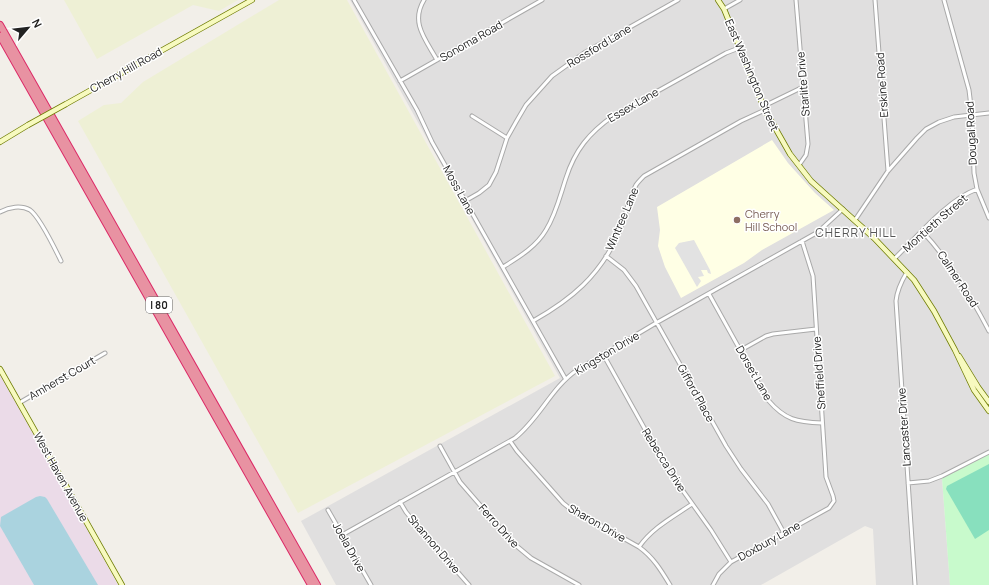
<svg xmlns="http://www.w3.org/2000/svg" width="989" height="585" font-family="Manrope,sans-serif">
<rect width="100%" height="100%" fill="#f2efe9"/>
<path fill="#e0dfdf" d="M350 0H989V454L942 478 950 585H876L873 529 865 526 761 585H336L301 521 560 378Z"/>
<path fill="#ebdbe8" d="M0 374 72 502 118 585H0Z"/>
<path fill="#ffffe5" d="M772 140 788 163 815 193 834 210 762 250 744 263 681 298 665 267 658 246 660 230 657 207Z"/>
<path fill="#eef0d5" d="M64 0H238L219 11 193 5 97 59Z
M279 0H347L555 376 298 513 78 121 104 105 121 103 143 82Z"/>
<path fill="#c8facc" d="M989 454V585H950L942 478Z"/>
<path fill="#88e0be" d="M989 464V530L975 539 946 489 947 486Z"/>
<path fill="#e2e2e2" d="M694 240 710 270 711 274 708 273 707 270H701L704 276 698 277 701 281 697 287 675 248 679 243Z"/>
<path fill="#aad3df" d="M40 496 45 497 47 499 98 585H34L0 526 1 517 36 497Z"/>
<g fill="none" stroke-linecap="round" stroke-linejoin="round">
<g stroke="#a9a9a9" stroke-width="5">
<path id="street" d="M354 0 417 110 432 142 565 378
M424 0C410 23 426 40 437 60
M796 0 808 144 806 155 799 165
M875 0 888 171
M944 0 969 90 972 115 974 173 977 189 989 218
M724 9 740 0
M400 81 542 0
M764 106 803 87
M472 116 507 138
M465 201 479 193 489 185 496 172 507 138 516 122 526 105 552 76 584 53 678 0
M0 212C9 207 21 205 30 210 40 217 55 249 61 261
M855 220 888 171 917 138 926 129 939 122 954 117 989 113
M922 231C950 261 970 295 989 331
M606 256 624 270 636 286 726 446 741 469 768 504 784 533
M894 259C918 236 946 201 977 189
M503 267C519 257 536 247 546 230 556 214 560 196 566 178 575 150 589 133 613 116L726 53 739 48
M907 272C901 282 897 290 896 301L915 585
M709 294 768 400C785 420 797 422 822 423
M533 321C572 299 599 276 618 235 625 219 628 199 636 185 638 182 641 179 644 176L741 121 765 110
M741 350 766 336 773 334 816 329
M603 354 666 467 711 530 731 562
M19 403 105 353
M510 441 517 451 563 503 568 507 639 547C653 557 661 570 670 585
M440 446 460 482 513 543 531 558 579 585
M908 483 929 481 942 476 989 452
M400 502 406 512 419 528 469 585
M328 510 371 585
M342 535 515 438C540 418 551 388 577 370L656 323 818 232 843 209
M639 547C652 528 673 517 692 504
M713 585 719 574 731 562 829 508 834 501 833 496 826 477 813 276 802 241"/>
</g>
<g stroke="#707d05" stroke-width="6">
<path id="secondary" d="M718 0 724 9 765 110 790 154 811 181 874 238 914 280 934 311 955 350 974 390 989 411
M66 104 252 0
M0 142 28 125
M959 356 978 387 989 402
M0 369 122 585"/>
</g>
<g stroke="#dc2a67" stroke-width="8">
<path id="highway" d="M0 25 317 585
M0 36 311 585"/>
</g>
<use href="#street" stroke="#fff" stroke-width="3"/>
<use href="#secondary" stroke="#f7fabf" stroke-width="4.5"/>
<use href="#highway" stroke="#e892a2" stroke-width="6"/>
<g stroke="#707d05" stroke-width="6" stroke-linecap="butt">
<path id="secondary-bridge" d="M28 125 66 104"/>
</g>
<use href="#secondary-bridge" stroke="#f7fabf" stroke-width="4.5"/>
</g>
<circle fill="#8d6e63" stroke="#fff" stroke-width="1.5" cx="737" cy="220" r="4"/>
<g text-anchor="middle" stroke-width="3" stroke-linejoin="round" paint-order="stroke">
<rect fill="#fff" stroke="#646464" stroke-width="1" x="146" y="297" width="26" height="16" rx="3"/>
<g font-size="10" font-weight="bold" fill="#222">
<text x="159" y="309">I 80</text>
</g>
<g font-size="11" fill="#222" stroke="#fff">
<text transform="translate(471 41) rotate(-30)" y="4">Sonoma Road</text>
<text transform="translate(599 46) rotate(-31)" y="4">Rossford Lane</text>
<text transform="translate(126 70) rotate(-29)" y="4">Cherry Hill Road</text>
<text transform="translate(752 75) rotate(67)" y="4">East Washington Street</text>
<text transform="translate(803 84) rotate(-95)" y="4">Starlite Drive</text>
<text transform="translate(882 85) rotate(-94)" y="4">Erskine Road</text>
<text transform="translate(633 105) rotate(-30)" y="4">Essex Lane</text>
<text transform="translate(971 133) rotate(-93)" y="4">Dougal Road</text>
<text transform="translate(459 190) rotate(61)" y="4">Moss Lane</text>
<text transform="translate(622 219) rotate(-67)" y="4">Wintree Lane</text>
<text transform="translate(935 223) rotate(-41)" y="4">Montieth Street</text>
<text transform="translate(958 279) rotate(57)" y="4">Calmer Road</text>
<text transform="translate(607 353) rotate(-31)" y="4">Kingston Drive</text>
<text transform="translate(754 373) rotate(60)" y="4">Dorset Lane</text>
<text transform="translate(819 373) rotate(-94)" y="4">Sheffield Drive</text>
<text transform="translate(62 378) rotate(-30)" y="4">Amherst Court</text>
<text transform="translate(696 393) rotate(61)" y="4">Gifford Place</text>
<text transform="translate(904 427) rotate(-94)" y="4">Lancaster Drive</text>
<text transform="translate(664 460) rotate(58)" y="4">Rebecca Drive</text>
<text transform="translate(61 477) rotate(61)" y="4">West Haven Avenue</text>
<text transform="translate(597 523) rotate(30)" y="4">Sharon Drive</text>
<text transform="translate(499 526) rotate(48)" y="4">Ferro Drive</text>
<text transform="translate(769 541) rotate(-29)" y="4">Doxbury Lane</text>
<text transform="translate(434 544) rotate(49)" y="4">Shannon Drive</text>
<text transform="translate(349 547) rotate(61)" y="4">Joela Drive</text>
</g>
<g font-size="11" fill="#785e54" stroke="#fff" text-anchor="start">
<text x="745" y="218">Cherry<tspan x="745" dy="13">Hill School</tspan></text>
</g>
<g font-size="12" letter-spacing="1" fill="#555" stroke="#fff">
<text x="856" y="237">CHERRY HILL</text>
</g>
</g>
<g transform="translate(28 28) rotate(62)" stroke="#ffffff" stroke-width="3" paint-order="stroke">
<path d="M0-3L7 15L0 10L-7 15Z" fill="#222222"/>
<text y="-6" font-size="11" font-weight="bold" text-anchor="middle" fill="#222222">N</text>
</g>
</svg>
